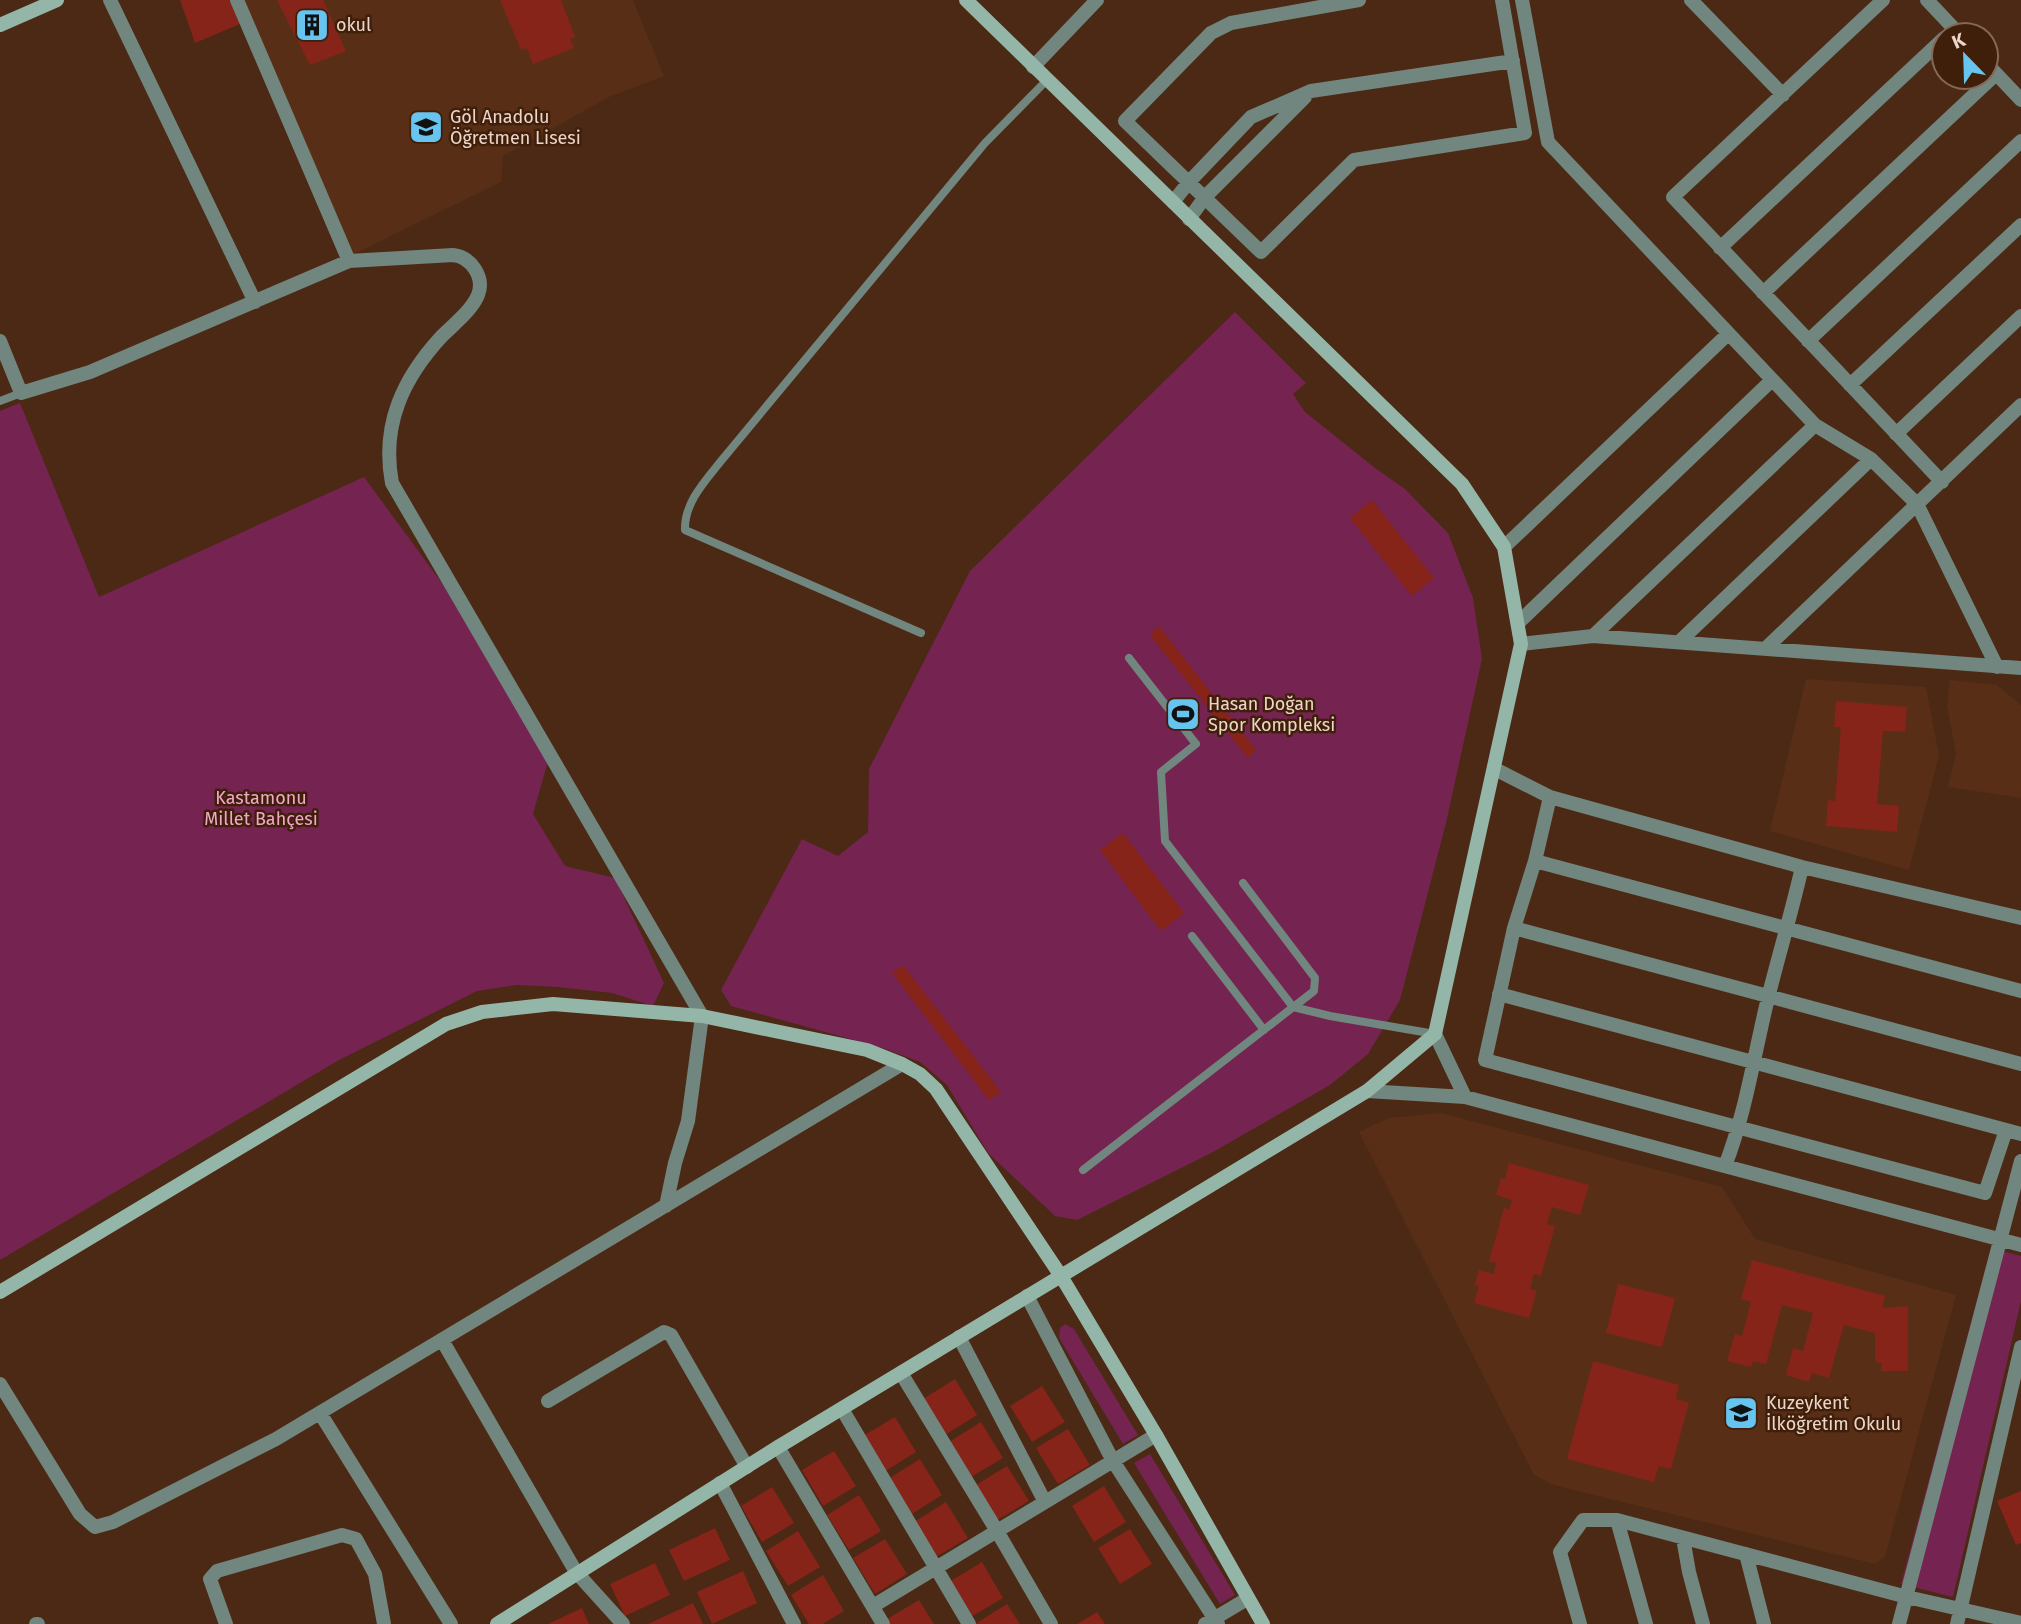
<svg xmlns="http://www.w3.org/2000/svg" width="2021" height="1624" font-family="'Fira Sans',sans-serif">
<rect width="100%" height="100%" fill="#4b2914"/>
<path fill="#582f16" d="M237 0H633L664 76 609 97 503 156 501 182 354 254Z
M1806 679 1926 687 1939 756 1909 870 1770 831Z
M1950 680 1997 685 2021 705V798L1948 787 1956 754 1947 706Z
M1441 1113 1722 1187 1755 1239 1956 1295 1885 1557 1875 1564 1554 1485 1534 1475 1359 1132 1389 1118Z"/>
<path fill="#752350" d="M1235 312 1306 383 1293 394 1305 412 1375 468 1405 489 1448 533 1473 598 1482 659 1446 823 1400 1000 1368 1054 1330 1085 1213 1152 1077 1220 1055 1216 988 1153 947 1085 920 1062 883 1048 731 1006 721 990 802 839 838 856 868 832 869 769 970 571Z
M20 403 99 597 364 477 447 590 549 758 533 814 565 866 615 878 664 983 653 1006 612 993 558 987 517 985 477 991 339 1060 0 1260V411Z
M1991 1248 2021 1256V1301L1953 1597 1901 1584Z
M1065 1324 1074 1329 1138 1435 1123 1444 1059 1338 1060 1328Z
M1150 1454 1235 1595 1220 1604 1134 1463Z"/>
<path fill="#862419" d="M180 0H232L240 24 195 43Z
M277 0H323L346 51 310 65Z
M500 0H561L575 37 570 39 574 48 533 64 527 48 521 50Z
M1372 500 1434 578 1412 596 1350 518Z
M1159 626 1256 750 1248 758 1150 635Z
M1836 701 1907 707 1905 732 1883 731 1877 804 1899 806 1897 832 1826 826 1828 800 1835 801 1841 727H1834Z
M1123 833 1184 913 1161 931 1100 850Z
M903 965 1001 1092 989 1100 892 973Z
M1509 1163 1589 1185 1580 1215 1552 1207 1547 1224 1555 1226 1541 1276 1534 1274 1530 1289 1537 1291 1529 1318 1474 1303 1479 1286 1475 1285 1479 1270 1494 1274 1496 1263 1489 1261 1504 1208 1509 1210 1512 1200 1496 1195 1501 1178 1505 1179Z
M1752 1260 1885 1296 1882 1308 1908 1306V1371H1881L1882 1363 1875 1362V1333L1844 1325 1829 1378 1812 1373 1809 1382 1786 1375 1793 1348 1803 1351 1813 1313 1782 1305 1766 1364 1753 1361 1751 1367 1727 1361 1735 1334 1742 1336 1751 1302 1741 1299Z
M1618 1284 1675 1298 1662 1347 1606 1333Z
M1593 1361 1679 1385 1676 1399 1689 1403 1671 1469 1659 1466 1654 1482 1567 1459Z
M955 1379 977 1415 945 1435 923 1399Z
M1042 1386 1065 1422 1032 1442 1010 1406Z
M895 1417 916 1452 884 1472 863 1436Z
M981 1422 1003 1458 971 1477 949 1442Z
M1068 1429 1090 1465 1058 1484 1036 1448Z
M834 1451 856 1486 823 1506 802 1470Z
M920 1459 942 1495 910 1515 888 1479Z
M1007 1466 1029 1501 997 1520 976 1485Z
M1104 1486 1126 1522 1094 1542 1072 1506Z
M772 1487 794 1523 762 1542 741 1506Z
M2021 1491V1543L2016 1545 1997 1501Z
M859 1495 881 1531 849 1550 827 1515Z
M946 1502 968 1538 936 1557 914 1522Z
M715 1528 730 1560 684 1581 669 1550Z
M1130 1529 1152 1564 1120 1584 1098 1548Z
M798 1531 820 1567 788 1586 766 1551Z
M885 1539 907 1574 875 1594 853 1558Z
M982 1562 1003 1598 971 1617 949 1582Z
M655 1563 670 1595 625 1616 610 1584Z
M743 1571 757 1603 712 1624 697 1592Z
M823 1575 844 1611 823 1624H809L791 1595Z
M919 1600 934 1624H890L887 1619Z
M693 1603 703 1624H648Z
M1007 1604 1020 1624H975Z
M582 1608 589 1624H548Z
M1097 1612 1105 1624H1077Z"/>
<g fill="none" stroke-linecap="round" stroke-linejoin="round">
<path stroke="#71867e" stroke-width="8" d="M0 401 21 393
M921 633 685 530C684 503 705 481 721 461L985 143 1047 80
M1129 658 1196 744 1161 772 1165 841 1293 1007 1330 1016 1435 1034
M1192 936 1264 1030
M1083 1170 1314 991 1315 978 1243 883"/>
<path stroke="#71867e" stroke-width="14" d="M110 0 255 302
M237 0 349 261
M1359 0 1231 23 1211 33 1125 121 1261 252 1354 160 1525 133 1502 0
M1522 0 1548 142 1815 425 1871 459 1917 504 1997 667
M1691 0 1783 95
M1883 0 1673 197 1942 482
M1927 0 1960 35
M1986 63 2021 100
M1033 67 1097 0
M1173 202 1189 182 1251 117 1311 91 1513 61
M1189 219 1205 197 1305 97
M1720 248 1944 38
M1763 293 1996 74
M0 341 21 393 90 372 349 261 453 255C471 257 485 277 478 295 472 310 454 324 442 336 403 378 381 425 392 483L702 1016 688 1121 675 1163 666 1206
M1808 341 2021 141
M1850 385 2021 225
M1896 434 2021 316
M1504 547 1728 334
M1518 623 1772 380
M1593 636 1815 425
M1679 642 1871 459
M1521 644 1593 636 2021 668
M1766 648 2021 405
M1495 769 1550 797 1802 867 2021 918
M1550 797 1535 861 1514 928 1485 1060 1985 1193 2006 1130
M1535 861 2021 991
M1514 928 2021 1064
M1499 994 2021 1134
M1435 1034 1465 1097
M1367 1091 1465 1097 2021 1245
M1725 1166C1746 1112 1754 1055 1768 998 1779 954 1792 911 1802 867
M1027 1296 1113 1461 1218 1624
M959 1337 1045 1502
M442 1340 576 1572 623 1624
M901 1373 997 1531 1051 1624
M0 1384 80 1514 95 1527 113 1522 276 1439 902 1064
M548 1401 664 1332 671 1335 747 1467
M842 1409 969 1624
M320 1413 451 1624
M778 1447 883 1624
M720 1483 794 1624
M1617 1520 1646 1624
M1683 1538 1689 1572 1703 1624
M1746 1554 1764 1624
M873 1606 1156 1435
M36 1624H38
M226 1624 210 1579 217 1571 342 1535 356 1539 375 1574 384 1624
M1205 1624 1247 1599
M1580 1624 1560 1552 1583 1520H1617L1907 1597 2021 1623
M1899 1624 2021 1161
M1957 1624 2021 1347"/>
<path stroke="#94b6a9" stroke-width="14" d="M0 25 57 0
M0 1292 446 1024 482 1012 553 1004 702 1016 867 1050 902 1064 920 1074 936 1089 1061 1276 1156 1435 1263 1624
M497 1624 778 1447 1367 1091 1435 1034 1521 644 1504 547 1462 484 966 0"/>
</g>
<defs>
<g id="building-square" transform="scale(1.75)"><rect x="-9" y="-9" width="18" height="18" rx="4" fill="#66c4ef" stroke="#401f0a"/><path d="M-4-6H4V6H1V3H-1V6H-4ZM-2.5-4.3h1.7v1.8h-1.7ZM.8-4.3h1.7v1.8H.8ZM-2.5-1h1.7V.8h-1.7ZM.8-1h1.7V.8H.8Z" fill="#111"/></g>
<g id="school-square" transform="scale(1.75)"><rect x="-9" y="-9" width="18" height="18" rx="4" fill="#66c4ef" stroke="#401f0a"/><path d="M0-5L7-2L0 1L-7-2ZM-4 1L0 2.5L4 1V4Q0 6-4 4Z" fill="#111"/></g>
<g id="stadium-square" transform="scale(1.75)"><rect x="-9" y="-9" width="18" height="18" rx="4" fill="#66c4ef" stroke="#401f0a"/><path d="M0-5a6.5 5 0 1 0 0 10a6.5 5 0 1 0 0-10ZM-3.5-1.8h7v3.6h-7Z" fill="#111"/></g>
</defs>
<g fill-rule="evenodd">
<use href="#building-square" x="312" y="25"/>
<use href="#school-square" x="426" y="127"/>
<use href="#stadium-square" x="1183" y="714"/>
<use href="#school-square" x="1741" y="1413"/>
</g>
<g text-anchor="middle" stroke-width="5" stroke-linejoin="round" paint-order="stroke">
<g font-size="18" fill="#ecd6ca" stroke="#401f0a" text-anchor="start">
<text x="336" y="31">okul</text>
<text x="450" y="123">Göl Anadolu<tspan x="450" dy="21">Öğretmen Lisesi</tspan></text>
<text x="1208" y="710">Hasan Doğan<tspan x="1208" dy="21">Spor Kompleksi</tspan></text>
<text x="1766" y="1409">Kuzeykent<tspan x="1766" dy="21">İlköğretim Okulu</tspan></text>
</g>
<g font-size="18" fill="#f2a7ca" stroke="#401f0a">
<text x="261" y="804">Kastamonu<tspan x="261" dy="21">Millet Bahçesi</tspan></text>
</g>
</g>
<g transform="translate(1965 56) rotate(337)"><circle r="33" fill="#401f0a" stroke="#856857" stroke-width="2"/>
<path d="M0-5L12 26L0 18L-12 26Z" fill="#66c4ef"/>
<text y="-10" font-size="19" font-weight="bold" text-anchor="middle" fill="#ecd6ca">K</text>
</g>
</svg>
